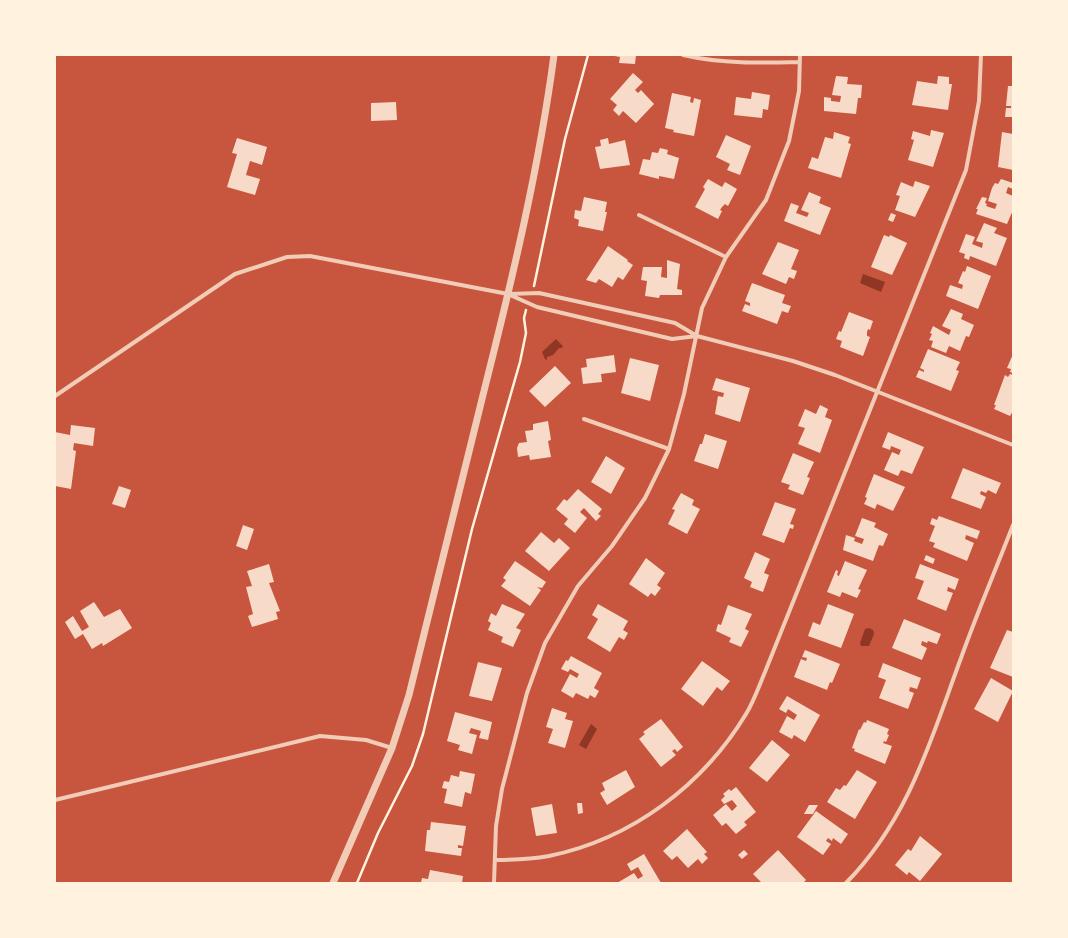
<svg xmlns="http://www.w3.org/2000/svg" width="1068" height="938" font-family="'Fira Sans',sans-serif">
<rect width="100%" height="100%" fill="#c8553d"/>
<path fill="#8f3625" d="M863 274 885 282 881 292 860 283Z
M556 339 563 346 562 348H559L553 355 547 357V360L545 359 542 352Z
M869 628 873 630 874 634 869 646H861L860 643 865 629Z
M591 724 597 729 586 749 579 745Z"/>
<path fill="#f7dbc8" d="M609 55H636L635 64 619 63 620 57Z
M633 73 643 82 635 90 638 93 641 90 654 104 636 123 623 111 619 116 613 110 617 105 610 99Z
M836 76 848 77 847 84 862 85 861 98H858L856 114 824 111V97L831 98V101L840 102 841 96 832 95Z
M938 76 949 77V84H952L948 110 912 105 917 81 937 84Z
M1008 86H1013V117H1005L1006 108H1011V106H1006Z
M752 92 770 95 768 110 763 109 762 118 734 115 736 97 751 99Z
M672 93 691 97 690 102 693 103 694 98 701 100 694 136 673 132 674 130 665 128Z
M396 102 397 120 371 121V103Z
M931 130 944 133 933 167 908 160 914 140 911 139 913 131 930 136Z
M834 132 850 137 848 143 851 144 841 178 808 168 812 157 818 159 825 137 833 139Z
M1002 132 1013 134V170L998 167Z
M726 135 751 146 740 175 727 170 730 164 716 157Z
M237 138 267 147 262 165 250 161 246 175 260 179 255 195 227 187 237 154 232 153Z
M608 138 609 144 625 140 630 165 600 169 595 147 601 146 600 140Z
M660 148 668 150 667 154 679 158 674 179 659 176V179L639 174 643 159 650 160 652 152 658 153Z
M708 179 722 187 725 182 737 189 728 206 725 204 722 207 720 210 722 211 718 219 695 207 705 189 703 187Z
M1001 179 1013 183V189L1008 187 1006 193 1013 196V210L1007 224 976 214 978 209H976L982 197 987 198 985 203 987 204 986 206 995 209 997 204 988 201 992 188 995 183 998 184Z
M915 181 930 186 915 217 895 210 900 196 896 195 901 182 913 187Z
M809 192 821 197 819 203 831 208 820 235 784 221 791 203 799 206 796 213 807 217 809 213 801 210Z
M584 197 607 202 605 212H607L603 231 578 226 579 220 574 218 575 210 581 211Z
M891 213 896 215 893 222 888 220Z
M984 223 997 228 994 233 1007 238 996 266 970 256 969 260 964 258 965 254 959 252 966 234 975 237 972 244 982 248 983 243 976 241Z
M884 235 889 237 890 235 907 243 892 275 871 267Z
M778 242 799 250 791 269 797 271 794 279 789 277 786 284 762 274Z
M608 246 628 260 627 261 633 265 623 280 618 277 612 287 599 279 596 283 586 280Z
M667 260 680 264 677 289 682 290V295H660L659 298 645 296 647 281 641 280 643 267H662L661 277 667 278Z
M967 266 991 276 978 309 946 296 950 285 962 289 963 285 958 283 963 271 965 272Z
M752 283 785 295 782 303 791 306 788 313 782 311 777 324 742 311 745 304 750 306V303L745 301Z
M951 309 963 314 961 319 974 325 969 337 966 336 960 351 949 346 946 353 931 347 933 341 929 340 932 334 930 333 933 326 949 335 951 330 942 326Z
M849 312 873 321 870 330 868 329 867 332V336L870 337 863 356 840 347 842 341 836 339 839 331 841 332Z
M928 349 960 362 956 370 959 371 951 391 916 377 919 370 924 372V370L920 368Z
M1013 354V373L1010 372 1011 369 1007 368Z
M614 355 616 372 601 374 602 382 583 384 581 368 587 367 586 359Z
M630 358 659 365 650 401 621 393Z
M555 366 571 383 545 407 529 391Z
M1010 374 1013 375V411L1010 416 994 409 996 405H994L1005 375 1008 377Z
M716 378 750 388 740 422 715 414 718 396 723 397 724 393 712 390Z
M820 405 828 409 825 417 832 420 820 453 798 444 805 428 798 426 805 409 816 414Z
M548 421 551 440 548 441 551 457 530 460 529 455 518 457 517 448 519 443 527 442 525 431 533 430V424Z
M71 425 95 428 93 446 74 443 73 450 76 451 71 489 55 486V432L70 435Z
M888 432 924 447 912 474 901 470 898 476 884 470 892 452 899 455 901 450 891 446 890 450 882 447Z
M705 434 727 441 718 469 694 461 700 444H702Z
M793 453 814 462 807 477 810 478 803 495 788 489 790 485 781 482Z
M606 456 625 468 611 494 591 482Z
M963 468 1001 483 996 494 988 490 986 493 981 491 980 494 986 497 981 509 951 498Z
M874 474 905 487 893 511 877 504 875 509 864 504 867 498 865 497Z
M119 486 131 490 125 508 112 504Z
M578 489 602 509 598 514 601 516 596 521 584 508 580 512 587 518 575 533 564 524 568 519 556 509 564 499 567 501Z
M681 493 694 500 692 505 700 509 687 534 668 524 675 510 672 509Z
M775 502 796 509 790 524 794 525 793 529 790 528 784 543 762 535Z
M939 516 980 531 977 539 966 535 965 539 974 543 967 561 933 547 935 543 929 541 935 526 930 524 932 518 937 520Z
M862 518 876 523 874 527 888 534 883 546 879 545 873 561 843 550 846 535 855 538 854 541 862 544 864 539 855 536Z
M243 525 254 529 247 550 236 546Z
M541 532 554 543 559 538 570 548 549 571 525 551Z
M755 552 770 559 764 573 769 575 763 592 750 587 752 582 744 578Z
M926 555 935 559 933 564 924 560Z
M646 558 665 573 657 585 661 588 655 596 651 593 648 597 629 584Z
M515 561 546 582 542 588 537 587 541 590 530 606 501 586 506 580 503 578Z
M845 561 867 570 858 589 861 590 857 598 842 592 840 597 827 592 836 570 838 571 837 575 839 576Z
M269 564 274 582 269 583 280 611 276 612 278 619 252 627 248 616 253 614 246 587 252 586 247 571Z
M920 564 959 579 955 590 948 587 947 591 953 593 946 611 917 599 924 581 915 578Z
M94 602 104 617 120 609 132 628 103 646 102 643 92 649 83 634 75 639 65 622 73 616 82 631 89 627 80 611Z
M502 604 525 614 516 628 521 630 513 647 501 642 503 637 488 630 491 623 488 621 491 613 496 616Z
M598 604 628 621 623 630 628 633 624 640 619 637 610 652 587 638 598 619 592 615Z
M828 604 854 614 841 648 808 636 813 622 820 625Z
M728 605 752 614 745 629 749 631 741 647 729 642 731 638 716 631 718 624 721 625Z
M904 619 941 634 937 644 928 641 927 643 922 641 921 645 927 648 922 660 892 648Z
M1007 630 1013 632V677L990 668Z
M805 650 840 664 832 683 830 682 827 690 794 677 801 659 806 661 807 658 802 657Z
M571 656 602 673 594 688 599 691 595 698 590 695 588 699 576 693 573 698 561 691 570 674 577 678 579 674 570 669 568 672 561 669 566 660 568 661Z
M702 661 730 681 722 691 717 687 703 706 681 689Z
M478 662 502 668 492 701 469 696Z
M883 663 921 678 917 689 910 687 909 691 914 693 908 709 879 698 886 680 878 677Z
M991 678 1013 691 998 722 974 709Z
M787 696 820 715 805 742 794 735 792 739 779 732 787 716 794 720 797 715 788 709 786 713 779 709Z
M552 708 567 713 565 719 573 721 565 748 548 743 553 729 546 727Z
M455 712 492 722 488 740 479 738 481 731 471 728 469 733 477 735 472 754 458 750 460 745 447 741Z
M661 719 683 747 677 752 675 749 672 751 676 755 661 767 639 739 645 734 643 732Z
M867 720 889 729 887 734 889 735 886 742 884 741 883 743 892 746 885 764 854 751 855 749 852 748 859 729 860 730 864 722 866 723Z
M772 740 790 755 767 782 749 768Z
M626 770 635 787 607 805 600 793 605 790 602 783Z
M857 770 877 782 855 819 827 802 836 788 840 790 844 785 846 786Z
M460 771 475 774 471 794 465 792 462 807 444 803 447 789 442 788 444 781 449 782 451 775 459 777Z
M736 787 756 812 744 822 747 825 736 834 726 823 722 826 713 815 726 804 732 811 737 806 732 800 724 804 721 800 725 796 723 794 729 789 731 791Z
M577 803H582L583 813 578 814Z
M552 804 557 833 536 836 531 808Z
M809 805H818L813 814H804Z
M816 811 848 834 841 844 833 838 832 841 828 838 826 841 831 844 823 855 797 837Z
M431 822 466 826 463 846 458 845V848H462L461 856 425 851 427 830H430Z
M687 829 707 852 704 854 708 858 702 864 698 859 688 868 677 856 672 860 663 851Z
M920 836 942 854 920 881 909 872 907 875 895 865 908 849 911 851Z
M744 850 748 854 742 859 738 855Z
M778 850 806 880 803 883H762L753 874Z
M644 854 661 883H617L634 873 638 879 643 876 638 867 631 871 627 864Z
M430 870 463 876 462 883H421L422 878 428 879Z"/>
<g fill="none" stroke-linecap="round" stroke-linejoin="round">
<path stroke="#fff3e0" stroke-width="2.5" d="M534 286 565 139 588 55
M357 883 378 833 412 766 423 734 472 529 520 362 526 333 524 318 526 310"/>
<path stroke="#f1ccb7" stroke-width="4" d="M683 55C722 64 761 63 800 62
M639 215 726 257
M697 336 672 339 537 307 508 294 539 293 675 323 697 336 793 361 835 375 1013 445
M55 396 235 274 287 257 310 256 508 294
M584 419 669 449
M55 800 320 736 366 740 392 748
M495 860C513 860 532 859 549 856 632 839 703 785 746 714 754 701 759 686 765 672L966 170 979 101 981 55
M494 883 496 826 502 789 527 693 545 643 578 586 612 546 645 498 669 449 684 394 702 308 726 257 766 200 789 141 799 91 800 55
M846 883C909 819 931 739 961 658 977 613 996 569 1013 525"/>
<path stroke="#f1ccb7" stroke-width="7" d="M333 883 392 748 409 695C434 593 459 492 484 391 512 280 539 168 554 55"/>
</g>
<rect width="1068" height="938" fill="none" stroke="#fff3e0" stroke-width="112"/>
</svg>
